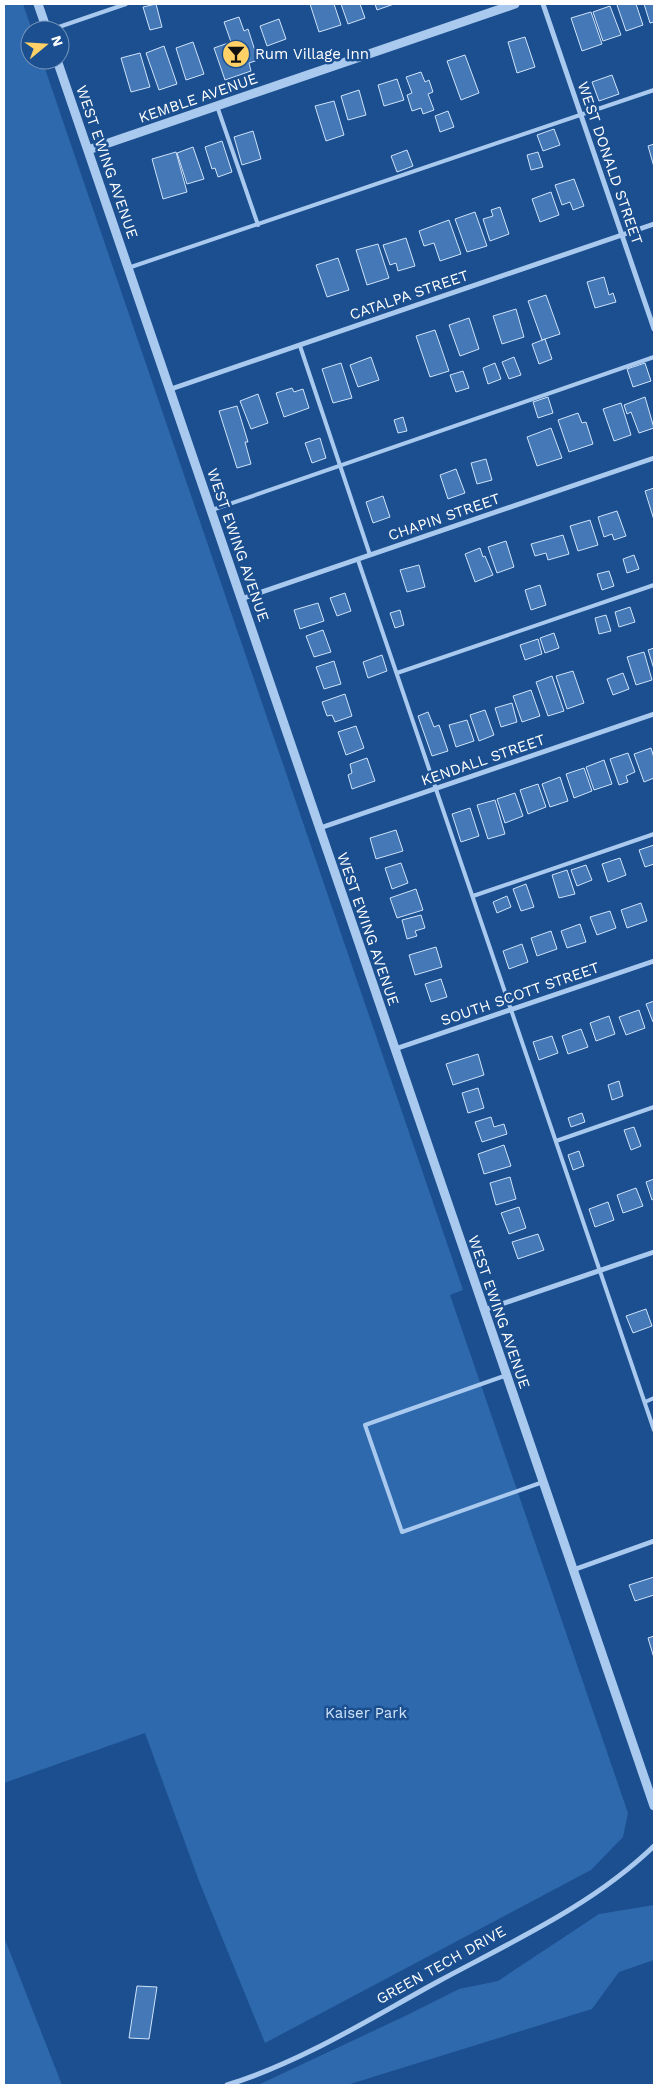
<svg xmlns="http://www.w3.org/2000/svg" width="658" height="2089" font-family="'Work Sans',sans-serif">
<rect width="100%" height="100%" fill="#1b4f8f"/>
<path fill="#2e69ad" d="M4 4H23L32 30H30V60H42L463 1290 450 1295 628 1813 623 1837 591 1870 265 2043 199 1881 145 1733 4 1783Z
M654 1905V1960L619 1972 592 2009 347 2085H258L403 2017 459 1989 498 1981 599 1914Z
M4 1937 62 2085H4Z"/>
<path fill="#4478b7" stroke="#cfe3fa" d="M156 4 162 27 150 30 143 7Z
M310 4H334L341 25 319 32Z
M341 4H360L365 18 348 24Z
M375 4H394L377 10Z
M619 4H636L643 25 626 31 617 5Z
M644 4H654V22L650 23Z
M610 6 621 35 603 41 593 12Z
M591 12 602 44 582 51 571 18Z
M239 17 244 31 248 29 258 60 249 63 251 71 225 80 214 48 231 42 224 22Z
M279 19 286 39 267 46 260 26Z
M525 37 535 67 517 73 508 42Z
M193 42 204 74 186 80 176 48Z
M164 46 177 84 159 90 146 53Z
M140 53 150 87 131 92 121 58Z
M465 55 479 93 461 100 447 61Z
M421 72 425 82 429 80 433 92 428 94 434 110 423 114 421 108 412 111 407 95 412 93 406 77Z
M612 75 619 94 599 101 592 82Z
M397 79 404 100 384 106 378 85Z
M359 90 366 115 348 120 341 96Z
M334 101 344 135 326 141 315 106Z
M448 111 454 127 440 132 435 116Z
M554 129 560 145 543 151 537 135Z
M253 131 261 159 242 165 234 137Z
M222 141 232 172 218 177 215 168 212 169 205 147Z
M654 144V167L648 146Z
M193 147 204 179 187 184 177 153Z
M407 150 413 166 397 172 391 156Z
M176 152 187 192 163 199 152 159Z
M538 152 543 167 531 170 527 155Z
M574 179 584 206 573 210 570 202 562 205 555 185Z
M551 192 559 215 540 222 532 199Z
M500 207 509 234 490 241 483 219 493 216 491 210Z
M475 212 487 246 467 252 455 219Z
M449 220 461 254 440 261 434 243 424 246 419 231Z
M406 238 415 266 398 271 396 263 390 265 383 245Z
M378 244 389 278 367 285 356 250Z
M338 258 349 290 327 297 316 265Z
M604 277 609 295 613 293 616 302 595 308 587 282Z
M546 295 560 334 542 340 528 301Z
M516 309 524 337 502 344 493 316Z
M469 318 479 349 460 356 449 325Z
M435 330 449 371 430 377 416 336Z
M545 339 552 359 539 364 532 344Z
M371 357 379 380 358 387 350 365Z
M514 357 521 375 509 379 502 362Z
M341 363 352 398 333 403 322 369Z
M495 363 501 379 488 384 483 368Z
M645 363 651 381 633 387 627 369Z
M463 371 469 388 456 392 450 375Z
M292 388 294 392 303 389 309 408 284 417 276 393Z
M258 394 268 423 251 429 240 401Z
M548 397 553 413 538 418 533 402Z
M645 397 654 428 639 433 631 412 627 414 624 405Z
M621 403 631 435 614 441 603 409Z
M237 406 248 442H245L251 464 237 468 219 411Z
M578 413 582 423 586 422 593 444 569 452 558 420Z
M403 417 407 431 398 433 394 420Z
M551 428 562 458 537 466 527 437Z
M320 438 326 458 312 463 305 443Z
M486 459 492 480 477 484 471 463Z
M456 469 465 493 448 499 440 475Z
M654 488V520L645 491Z
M383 496 390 517 373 523 366 502Z
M617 511 626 536 614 540 612 534 604 537 598 517Z
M590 520 598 545 578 551 570 526Z
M563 535 569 554 548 560 546 553 535 556 531 544Z
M506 541 514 567 497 573 488 547Z
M480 548 483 557 485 556 493 575 475 582 465 554Z
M634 555 639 569 627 573 623 559Z
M419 565 425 587 407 592 400 570Z
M609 571 614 586 602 590 597 574Z
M540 585 546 605 531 610 525 590Z
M345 593 351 611 337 616 330 598Z
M318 603 324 621 300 629 294 610Z
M630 607 635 622 619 627 615 612Z
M400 610 404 625 395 628 390 613Z
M606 615 611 631 599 634 595 618Z
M323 630 331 652 314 657 306 636Z
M554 633 559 648 545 653 540 638Z
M538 639 542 654 525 660 520 645Z
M654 648V669L648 650Z
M644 652 652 680 636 685 627 657Z
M382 655 387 671 368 678 363 662Z
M334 661 341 684 324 689 316 667Z
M573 671 584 703 567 709 556 676Z
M623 673 629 689 613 695 607 679Z
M552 676 564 711 548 716 536 682Z
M531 690 540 716 522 722 513 696Z
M345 694 352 716 335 722 332 715 327 716 322 702Z
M512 703 517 722 501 727 495 708Z
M485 710 494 735 479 741 470 715Z
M428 712 434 727 439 725 448 751 432 756 418 716Z
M467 720 474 741 456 747 449 725Z
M356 726 364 748 346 755 338 732Z
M651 748 654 758V778L644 782 634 754Z
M628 753 635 772 626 776 628 782 619 785 610 759Z
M367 758 375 781 352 789 348 775 352 773 350 764Z
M604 760 612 784 594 790 586 767Z
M584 768 592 791 574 798 566 774Z
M560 777 568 801 550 807 542 784Z
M538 784 546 807 528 814 520 790Z
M515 793 523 816 505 823 497 799Z
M495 800 505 834 488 839 477 805Z
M470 808 479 836 461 842 452 814Z
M396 830 403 851 376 859 370 838Z
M654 845V864L645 867 639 850Z
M620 858 626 875 608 882 602 864Z
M401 863 408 883 392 889 385 868Z
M586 865 592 880 577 886 571 870Z
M567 870 575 894 559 898 552 875Z
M526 884 534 907 521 911 513 889Z
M416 889 423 910 397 918 390 898Z
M507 896 511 907 497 913 493 902Z
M641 903 647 921 627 928 621 910Z
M610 911 616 928 597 935 590 917Z
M421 915 425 928 415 931 417 936 407 939 402 920Z
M580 924 586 942 567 948 561 931Z
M551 931 557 949 537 956 531 938Z
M522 944 528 962 509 969 503 951Z
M436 947 442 967 415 975 409 955Z
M441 979 447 997 431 1002 425 984Z
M654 1001V1021L653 1022 646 1004Z
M639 1010 645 1028 626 1035 619 1017Z
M609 1016 615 1034 596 1041 590 1023Z
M581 1029 588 1047 568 1054 562 1036Z
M552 1036 558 1053 539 1060 533 1042Z
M478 1054 484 1075 453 1085 446 1064Z
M619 1081 623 1096 612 1100 608 1085Z
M478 1088 484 1108 468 1113 462 1093Z
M582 1113 585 1122 571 1127 568 1118Z
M491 1117 494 1127 504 1124 507 1134 482 1142 475 1122Z
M634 1127 641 1146 631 1150 624 1130Z
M504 1145 511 1166 484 1174 478 1154Z
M579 1151 584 1166 573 1170 568 1155Z
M510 1177 516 1199 496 1205 490 1183Z
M654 1179V1199L652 1200 646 1182Z
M636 1188 643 1206 623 1213 617 1195Z
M608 1202 614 1220 595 1227 589 1209Z
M519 1207 526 1228 509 1234 501 1213Z
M538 1234 544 1250 518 1259 512 1242Z
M646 1309 652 1326 633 1333 626 1316Z
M654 1577V1595L635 1601 629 1585Z
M654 1636V1658L648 1638Z
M137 1986 157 1987 149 2039 129 2038Z"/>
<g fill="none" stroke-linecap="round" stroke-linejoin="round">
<path stroke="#a9c9ee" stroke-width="4" d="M50 30 126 4
M217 106 258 225
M128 268 654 90
M300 346 370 555
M212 510 654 357
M358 560 654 1430
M397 673 654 585
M473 896 654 834
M556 1141 654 1107
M507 1375 365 1425 402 1532 543 1482
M645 1402 654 1398"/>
<path stroke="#a9c9ee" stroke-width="5" d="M543 4 654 329
M171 389 654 224
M241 599 654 458
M320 828 654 714
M395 1049 654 961
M484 1310 654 1252
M573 1570 654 1541
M227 2085C302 2062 371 2018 439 1981 513 1941 593 1905 654 1846"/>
<path stroke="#a9c9ee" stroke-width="9" d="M38 4 47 30
M57 60 654 1806
M88 150 515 4"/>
</g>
<defs>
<g id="bar-disc" transform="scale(1.4375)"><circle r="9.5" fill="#ffd166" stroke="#1b4f8f"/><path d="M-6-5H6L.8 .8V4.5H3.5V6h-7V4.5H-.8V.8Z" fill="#111"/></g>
</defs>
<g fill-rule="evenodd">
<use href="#bar-disc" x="236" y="54"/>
</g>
<g text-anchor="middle" stroke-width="5" stroke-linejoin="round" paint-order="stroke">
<g font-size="15" fill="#fff" stroke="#1b4f8f" text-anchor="start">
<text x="255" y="59">Rum Village Inn</text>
</g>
<g font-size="15" fill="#fff" stroke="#1b4f8f">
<text transform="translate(198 98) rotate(-19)" y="5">KEMBLE AVENUE</text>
<text transform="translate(107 162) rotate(71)" y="5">WEST EWING AVENUE</text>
<text transform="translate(610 163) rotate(71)" y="5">WEST DONALD STREET</text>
<text transform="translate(409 295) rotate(-19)" y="5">CATALPA STREET</text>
<text transform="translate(444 517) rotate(-19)" y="5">CHAPIN STREET</text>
<text transform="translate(238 545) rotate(71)" y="5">WEST EWING AVENUE</text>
<text transform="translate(483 760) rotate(-19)" y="5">KENDALL STREET</text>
<text transform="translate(368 929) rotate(71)" y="5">WEST EWING AVENUE</text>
<text transform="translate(520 994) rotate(-19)" y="5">SOUTH SCOTT STREET</text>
<text transform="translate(499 1312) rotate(71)" y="5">WEST EWING AVENUE</text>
<text transform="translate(441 1965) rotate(-29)" y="5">GREEN TECH DRIVE</text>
</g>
<g font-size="15" fill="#cfe3fa" stroke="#1b4f8f">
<text x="366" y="1718">Kaiser Park</text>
</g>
</g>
<rect width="658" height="2089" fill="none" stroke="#ffffff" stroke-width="10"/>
<g transform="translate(45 45) rotate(72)"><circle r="24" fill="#1b4f8f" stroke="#7695bc"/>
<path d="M0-4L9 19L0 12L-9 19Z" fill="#ffd166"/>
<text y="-8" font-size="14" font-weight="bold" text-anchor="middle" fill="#ffffff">N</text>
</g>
</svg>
